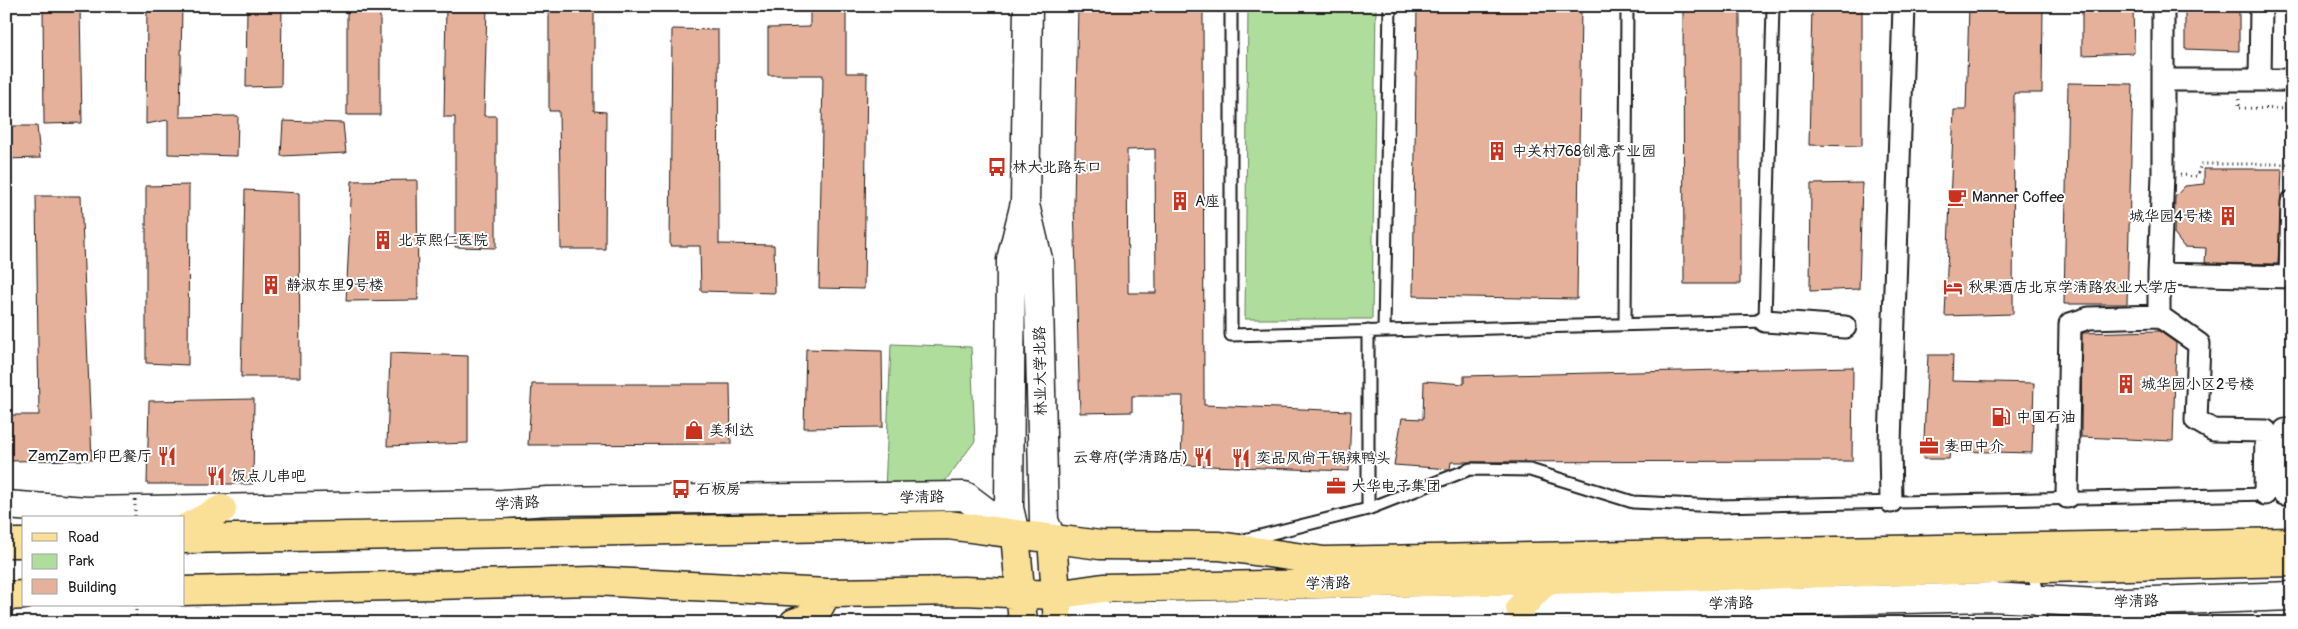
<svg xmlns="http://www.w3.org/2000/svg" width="2298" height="629" font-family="Pangolin,'LXGW WenKai TC',sans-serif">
<rect width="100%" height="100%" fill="#fff"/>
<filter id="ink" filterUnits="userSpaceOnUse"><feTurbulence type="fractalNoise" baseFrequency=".02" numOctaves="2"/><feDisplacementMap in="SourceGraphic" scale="10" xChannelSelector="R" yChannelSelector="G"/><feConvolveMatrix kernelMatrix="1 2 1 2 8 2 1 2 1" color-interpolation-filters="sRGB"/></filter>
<g filter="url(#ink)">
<path fill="#afdd9c" stroke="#667c5c" d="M1248 6H1376L1372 319H1245Z
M891 344 971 347 975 441 940 488 885 491Z"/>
<path fill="#e6b19a" stroke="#1c1c1c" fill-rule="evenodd" d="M43 6H80L82 123 44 124Z
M147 6H182L180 117 238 116 237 156 168 154V120L146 124Z
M247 6H282L281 86 246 87Z
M347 6H380V115H347Z
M446 6H487L484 116H496V248L455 247V117H444Z
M549 6H594V111L606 112 605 249H561L559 111H549Z
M810 6H846V73H867L864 289 819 288 823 75H768V28L810 27Z
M1078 6H1203L1204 405 1351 411 1349 471 1181 465 1183 396H1132V412L1080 413 1074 204ZM1155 149 1156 293H1128L1127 150Z
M1417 6H1581L1577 299 1413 296Z
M1683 6H1740V284H1684Z
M1812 6H1862V146L1809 145Z
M1969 6H2043L2042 93H2014L2013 314 1945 316 1954 110H1966Z
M2082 6H2133L2134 53 2082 55Z
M2185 6H2239V51L2185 49Z
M672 29 718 30 719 244 774 245 775 293 701 291 700 246H670Z
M2068 83 2133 84 2127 304H2064Z
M283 121 343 123 346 153 281 156Z
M6 126H37L40 158 6 159Z
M2204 169H2282L2278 264 2205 263 2206 248 2184 247 2174 234 2175 197 2185 186 2204 184Z
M417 180 418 300 346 301 352 181Z
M1862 183 1859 289 1810 291 1811 184Z
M189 185 188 365 146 363V186Z
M245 190 299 193 300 377H241Z
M36 196H81L92 460 6 461V415H39Z
M2159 331 2176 343 2173 441 2081 437 2082 333Z
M806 349 882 351 883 427 804 428Z
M390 353 468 356V443L387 446Z
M1928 355H1953L1952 381 2034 383 2032 453 1950 451 1949 459H1923Z
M1853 367 1852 461 1451 462 1450 469 1394 465 1402 418 1423 419 1424 381 1464 384V376Z
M532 384H730L731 444 528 445Z
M254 399 253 484H147L149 401Z"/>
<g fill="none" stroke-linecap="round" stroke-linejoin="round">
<g stroke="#1c1c1c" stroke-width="15">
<path id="lane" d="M1231 6V335L1765 321 1773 6
M1625 324 1627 6
M1384 330 1390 6
M1368 509V331
M1240 541 1368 509 1470 469 1530 470 1633 502 1718 506 2270 494
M2031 568 2040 598V623"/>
</g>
<g stroke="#1c1c1c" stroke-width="25">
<path id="street" d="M2163 80V6
M2260 80 2261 6
M2159 274 2163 174V80H2292
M2290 277 2292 202
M2159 316 2199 344 2196 420 2213 430 2266 431 2265 494
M1765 321 1845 327
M2284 494 2285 430 2292 429
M2067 497 2070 324 2089 318 2159 316V274L2292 277
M1891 502 1890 444 1904 6"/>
</g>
<g stroke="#1c1c1c" stroke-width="31">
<path id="secondary" d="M1026 209 1038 259 1044 521 1052 539
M6 505 86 511 503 504 548 501 965 496 1015 534
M1015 534 1009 508 1011 260 1025 203 1028 6
M1055 595 1107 617 1992 597 2097 603 2292 596"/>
</g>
<g stroke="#1c1c1c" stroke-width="31">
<path id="primary" d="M184 529 222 509
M1015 534 1023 623
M184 539 948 525 1100 545 1219 546 1324 561 2292 542
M1052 539 1058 623
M6 543H24
M184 591 593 581 827 593 964 591 1055 595 1103 588 1546 580 2292 562
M6 596 24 595
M1520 608 1546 580
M794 623 814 616 827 593"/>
</g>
<path stroke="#1c1c1c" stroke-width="3" stroke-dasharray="1 4" stroke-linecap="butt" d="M2239 99V108L2292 109
M2180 175 2197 176 2201 164H2292
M136 605V623"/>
<use href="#lane" stroke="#fff" stroke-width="11"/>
<use href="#street" stroke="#fff" stroke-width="21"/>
<use href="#secondary" stroke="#fff" stroke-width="28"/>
<use href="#primary" stroke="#fadf96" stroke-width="28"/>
<path stroke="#1c1c1c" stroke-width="3" stroke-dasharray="1 4" stroke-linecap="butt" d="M135 495V518"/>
</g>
</g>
<defs>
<g id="building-bare" transform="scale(1.5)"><path d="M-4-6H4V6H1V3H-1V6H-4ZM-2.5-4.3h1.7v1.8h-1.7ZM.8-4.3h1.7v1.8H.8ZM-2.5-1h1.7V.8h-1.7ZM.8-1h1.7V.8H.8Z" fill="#c8321e" stroke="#fff" stroke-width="2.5" paint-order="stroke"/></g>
<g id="bus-bare" transform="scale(1.5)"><path d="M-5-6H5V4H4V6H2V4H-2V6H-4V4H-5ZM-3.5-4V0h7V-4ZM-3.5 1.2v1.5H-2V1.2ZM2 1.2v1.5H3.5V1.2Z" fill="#c8321e" stroke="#fff" stroke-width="2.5" paint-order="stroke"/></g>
<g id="cafe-bare" transform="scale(1.5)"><path d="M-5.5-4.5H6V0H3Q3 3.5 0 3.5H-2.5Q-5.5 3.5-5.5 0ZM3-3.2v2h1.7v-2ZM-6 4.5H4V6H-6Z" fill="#c8321e" stroke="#fff" stroke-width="2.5" paint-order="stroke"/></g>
<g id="hotel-bare" transform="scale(1.5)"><path d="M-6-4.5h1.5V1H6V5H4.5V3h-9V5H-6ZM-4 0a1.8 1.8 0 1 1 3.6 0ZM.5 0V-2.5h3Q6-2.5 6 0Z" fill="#c8321e" stroke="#fff" stroke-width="2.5" paint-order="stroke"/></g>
<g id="fuel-bare" transform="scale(1.5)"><path d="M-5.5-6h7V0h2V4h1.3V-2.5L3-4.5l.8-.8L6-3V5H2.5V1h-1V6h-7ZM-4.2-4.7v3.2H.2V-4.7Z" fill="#c8321e" stroke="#fff" stroke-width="2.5" paint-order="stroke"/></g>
<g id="shop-bare" transform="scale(1.5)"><path d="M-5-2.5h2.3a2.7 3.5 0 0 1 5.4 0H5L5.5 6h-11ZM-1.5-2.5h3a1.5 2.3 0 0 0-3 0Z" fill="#c8321e" stroke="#fff" stroke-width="2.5" paint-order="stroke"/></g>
<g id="office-bare" transform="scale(1.5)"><path d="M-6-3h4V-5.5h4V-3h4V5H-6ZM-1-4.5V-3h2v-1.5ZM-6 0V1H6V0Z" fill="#c8321e" stroke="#fff" stroke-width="2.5" paint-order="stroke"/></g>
<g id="restaurant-bare" transform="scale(1.5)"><path d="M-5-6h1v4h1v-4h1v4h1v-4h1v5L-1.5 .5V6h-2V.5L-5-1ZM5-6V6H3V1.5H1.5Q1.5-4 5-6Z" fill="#c8321e" stroke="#fff" stroke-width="2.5" paint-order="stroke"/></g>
</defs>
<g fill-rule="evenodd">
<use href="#building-bare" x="1497" y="151"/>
<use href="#bus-bare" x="997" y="167"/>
<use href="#cafe-bare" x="1957" y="197"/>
<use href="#building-bare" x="1180" y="201"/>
<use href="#building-bare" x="2228" y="216"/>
<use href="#building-bare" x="383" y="240"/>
<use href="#building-bare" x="271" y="285"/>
<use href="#hotel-bare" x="1953" y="287"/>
<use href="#building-bare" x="2126" y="384"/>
<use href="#fuel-bare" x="2001" y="417"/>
<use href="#shop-bare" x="694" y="430"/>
<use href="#office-bare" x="1929" y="446"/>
<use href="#restaurant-bare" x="167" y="456"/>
<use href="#restaurant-bare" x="1203" y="457"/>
<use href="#restaurant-bare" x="1241" y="458"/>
<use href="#restaurant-bare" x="216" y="476"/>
<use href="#office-bare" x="1336" y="486"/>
<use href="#bus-bare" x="681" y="489"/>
</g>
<g text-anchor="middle" stroke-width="4" stroke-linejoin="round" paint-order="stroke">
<g font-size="15" fill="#1c1c1c" stroke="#fff" text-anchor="start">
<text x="1512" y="156">中关村768创意产业园</text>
<text x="1012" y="172">林大北路东口</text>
<text x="1972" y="202">Manner Coffee</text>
<text x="1195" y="206">A座</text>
<text x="2213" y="221" text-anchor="end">城华园4号楼</text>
<text x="398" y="245">北京熙仁医院</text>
<text x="286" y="290">静淑东里9号楼</text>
<text x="1968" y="292">秋果酒店北京学清路农业大学店</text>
<text x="2141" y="389">城华园小区2号楼</text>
<text x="2016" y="422">中国石油</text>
<text x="709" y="435">美利达</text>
<text x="1944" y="451">麦田中介</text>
<text x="152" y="461" text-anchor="end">ZamZam 印巴餐厅</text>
<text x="1188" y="462" text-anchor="end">云尊府(学清路店)</text>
<text x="1256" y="463">奕品风尚干锅辣鸭头</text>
<text x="231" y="481">饭点儿串吧</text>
<text x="1351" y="491">大华电子集团</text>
<text x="696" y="494">石板房</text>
</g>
<g font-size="15" fill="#1c1c1c" stroke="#fff">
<text transform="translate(1040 371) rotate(-91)" y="5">林业大学北路</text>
<text transform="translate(922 497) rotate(-1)" y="5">学清路</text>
<text transform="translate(517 503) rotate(-4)" y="5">学清路</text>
<text transform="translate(1328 583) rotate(-1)" y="5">学清路</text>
<text transform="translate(2136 601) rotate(-2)" y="5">学清路</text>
<text transform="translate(1731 603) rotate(-1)" y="5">学清路</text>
</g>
</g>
<rect width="2298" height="629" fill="none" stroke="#fff" stroke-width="25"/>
<rect x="12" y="12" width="2273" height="604" fill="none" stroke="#1c1c1c" stroke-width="2" filter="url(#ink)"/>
<rect x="22" y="516" width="162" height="90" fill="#ffffff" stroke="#a4a4a4"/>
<rect x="32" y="533" width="25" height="8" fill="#fadf96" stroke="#a4a4a4"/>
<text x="68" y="542" font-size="15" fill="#1c1c1c">Road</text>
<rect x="32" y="554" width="25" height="15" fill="#afdd9c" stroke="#a4a4a4"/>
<text x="68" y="566" font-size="15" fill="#1c1c1c">Park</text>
<rect x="32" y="579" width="25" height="15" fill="#e6b19a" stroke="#a4a4a4"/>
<text x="68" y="592" font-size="15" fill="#1c1c1c">Building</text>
</svg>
